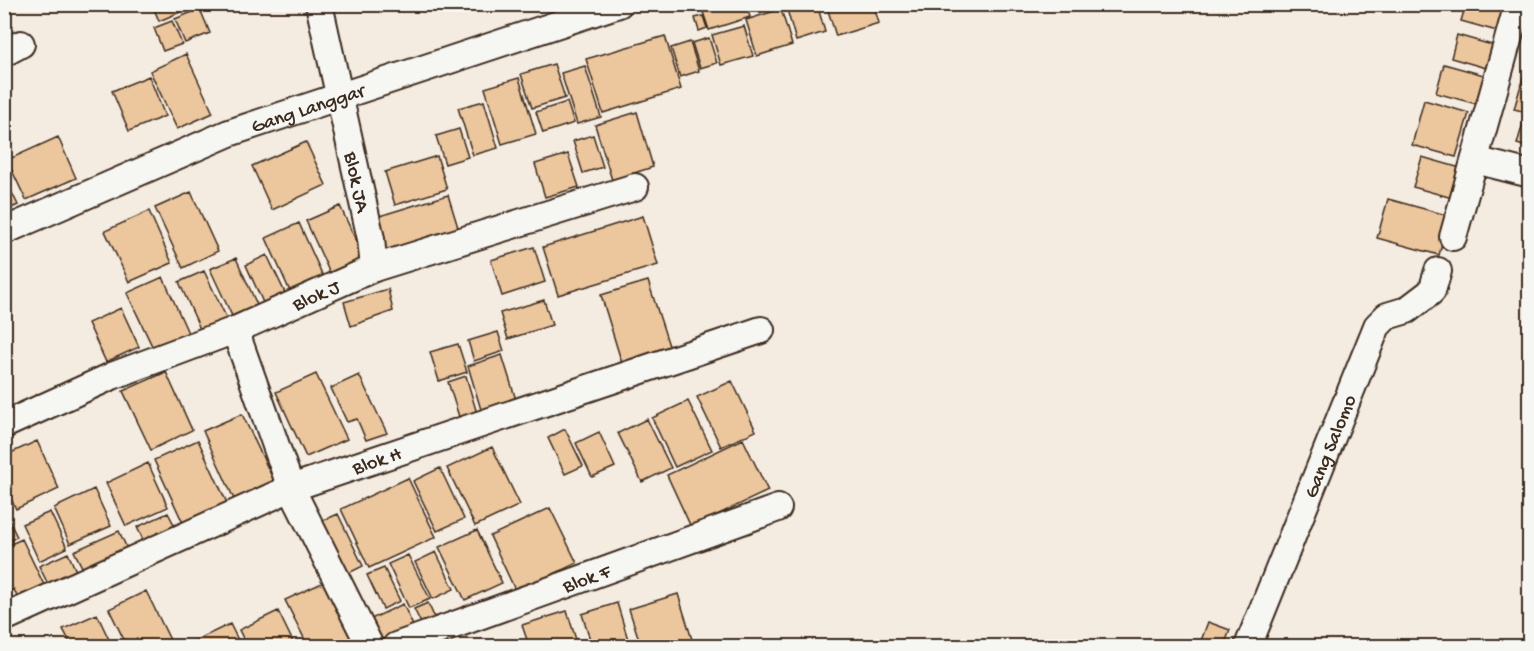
<svg xmlns="http://www.w3.org/2000/svg" width="1534" height="651" font-family="'Gochi Hand',sans-serif">
<rect width="100%" height="100%" fill="#f4ece1"/>
<filter id="ink" filterUnits="userSpaceOnUse"><feTurbulence type="fractalNoise" baseFrequency=".0167" numOctaves="2"/><feDisplacementMap in="SourceGraphic" scale="12" xChannelSelector="R" yChannelSelector="G"/><feConvolveMatrix kernelMatrix="1 2 1 2 8 2 1 2 1" color-interpolation-filters="sRGB"/></filter>
<g filter="url(#ink)">
<path fill="#ecc69c" stroke="#3b2a1e" stroke-width="1.5" d="M152 4H197V5L159 21Z
M729 4H746L750 17 709 30 703 12Z
M790 4H817L825 32 796 41 786 6Z
M826 4H873L879 23 836 36Z
M1466 4H1487L1510 11 1504 33 1461 21Z
M200 9 210 33 185 43 175 19Z
M781 9 792 45 757 56 746 20Z
M703 16 707 28 699 31 695 18Z
M172 21 182 44 163 51 154 28Z
M744 26 753 56 721 65 712 35Z
M1457 35 1499 47 1493 70 1451 58Z
M665 36 681 89 603 113 586 59Z
M709 38 717 63 700 68 692 43Z
M690 42 699 71 680 77 671 48Z
M186 54 213 113 177 129 150 71Z
M554 64 565 98 532 108 521 74Z
M1444 64 1491 77 1484 106 1436 93Z
M1527 64 1530 65V113L1514 109Z
M585 66 601 117 577 124 561 73Z
M149 76 165 116 129 131 112 91Z
M519 78 536 134 502 144 485 88Z
M1530 99V148L1517 144Z
M1424 100 1469 113 1456 157 1412 145Z
M484 101 498 148 473 155 458 108Z
M567 102 574 123 543 133 536 112Z
M637 112 653 167 612 180 595 125Z
M459 129 468 157 445 164 436 136Z
M593 135 603 167 583 173 573 141Z
M58 137 76 178 26 200 7 160Z
M306 142 326 185 272 210 252 166Z
M568 154 579 187 545 197 535 164Z
M437 156 447 189 395 205 385 172Z
M1422 157 1464 169 1456 199 1413 187Z
M4 176 18 205 4 211Z
M191 192 218 251 183 268 155 208Z
M448 195 461 237 388 259 376 217Z
M1388 199 1450 216 1439 255 1377 238Z
M340 206 368 266 334 282 306 221Z
M149 211 172 263 129 282 105 231Z
M643 216 658 265 558 295 543 247Z
M299 223 326 283 293 298 266 238Z
M534 247 545 282 502 296 491 260Z
M267 255 287 297 265 307 246 265Z
M236 258 258 307 233 318 210 269Z
M204 271 227 319 201 331 179 282Z
M163 277 189 335 154 350 127 293Z
M648 281 672 355 624 370 601 295Z
M388 289 393 311 351 326 344 302Z
M544 300 552 325 508 339 500 313Z
M121 308 139 347 106 362 88 323Z
M498 332 504 351 474 361 468 341Z
M458 344 467 372 439 381 430 352Z
M502 355 517 403 482 413 468 366Z
M166 372 192 430 151 450 123 391Z
M316 374 347 439 306 457 276 392Z
M359 375 387 433 366 440 357 419 347 422 331 388Z
M466 376 478 417 461 423 448 382Z
M732 381 756 431 721 447 697 397Z
M688 401 712 450 675 467 652 418Z
M242 414 274 481 234 499 203 431Z
M647 419 671 468 642 482 618 433Z
M565 429 583 466 565 474 548 438Z
M599 432 615 467 592 477 576 443Z
M743 439 768 491 691 527 667 475Z
M198 440 227 503 183 523 154 460Z
M37 441 59 489 16 509 4 484V456Z
M492 447 520 505 475 526 447 468Z
M148 463 168 507 126 526 106 483Z
M440 468 464 519 437 531 413 481Z
M408 478 436 537 369 568 341 509Z
M94 489 111 526 70 544 54 508Z
M550 508 577 563 516 592 490 536Z
M4 510 17 537 4 543Z
M50 512 67 548 39 561 22 524Z
M168 513 178 532 146 546 137 527Z
M338 514 363 566 347 574 322 521Z
M477 530 502 583 465 600 439 547Z
M119 531 129 553 85 573 74 551Z
M22 539 44 585 17 597 14 589 4 594V547Z
M436 552 454 589 433 599 415 562Z
M68 553 76 571 48 584 39 566Z
M408 555 430 599 409 608 388 564Z
M384 568 400 601 383 609 367 575Z
M324 582 355 646H308L285 600Z
M146 591 173 646H127L109 609Z
M678 594 694 646H641L629 609Z
M428 603 437 623 424 629 414 609Z
M617 603 630 646H592L582 614Z
M403 604 415 630 383 645 371 619Z
M278 611 295 646H247L239 630Z
M567 611 578 646H529L522 625Z
M97 614 112 646H72L63 629Z
M1208 622 1230 630 1224 646H1199Z
M230 624 241 646H192L190 643Z"/>
<g fill="none" stroke-linecap="round" stroke-linejoin="round">
<g stroke="#3b2a1e" stroke-width="30">
<g id="minor">
<path id="s1" d="M319 4 371 239 374 268"/>
<path d="M4 53 21 44"/>
<path d="M1475 160 1530 174"/>
<path id="s2" d="M4 231 229 133 619 4"/>
<path d="M1453 237 1518 4"/>
<path d="M235 330 291 488 370 646"/>
<path id="s3" d="M4 425 112 376 235 330 374 268 635 187"/>
<path id="s4" d="M4 618 291 488 761 330"/>
<path id="s5" d="M396 646 778 508"/>
<path id="s6" d="M1248 646 1377 326 1387 316 1407 310 1432 291 1438 271"/>
</g>
</g>
<use href="#minor" stroke="#f6f6f2" stroke-width="26"/>
</g>
</g>
<g text-anchor="middle" stroke-width="4.5" stroke-linejoin="round" paint-order="stroke">
<g font-size="20" fill="#3b2a1e" stroke="#f6f6f2">
<text dy="7" stroke="none"><textPath href="#s2" startOffset="328">Gang Langgar</textPath></text>
<text dy="7" stroke="none"><textPath href="#s1" startOffset="182">Blok JA</textPath></text>
<text dy="7" stroke="none"><textPath href="#s3" startOffset="338">Blok J</textPath></text>
<text dy="7" stroke="none"><textPath href="#s6" startOffset="216">Gang Salomo</textPath></text>
<text dy="7" stroke="none"><textPath href="#s4" startOffset="405">Blok H</textPath></text>
<text dy="7" stroke="none"><textPath href="#s5" startOffset="202">Blok F</textPath></text>
</g>
</g>
<rect width="1534" height="651" fill="none" stroke="#f6f6f2" stroke-width="24"/>
<rect x="12" y="12" width="1510" height="627" fill="none" stroke="#3b2a1e" stroke-width="2" filter="url(#ink)"/>
</svg>
